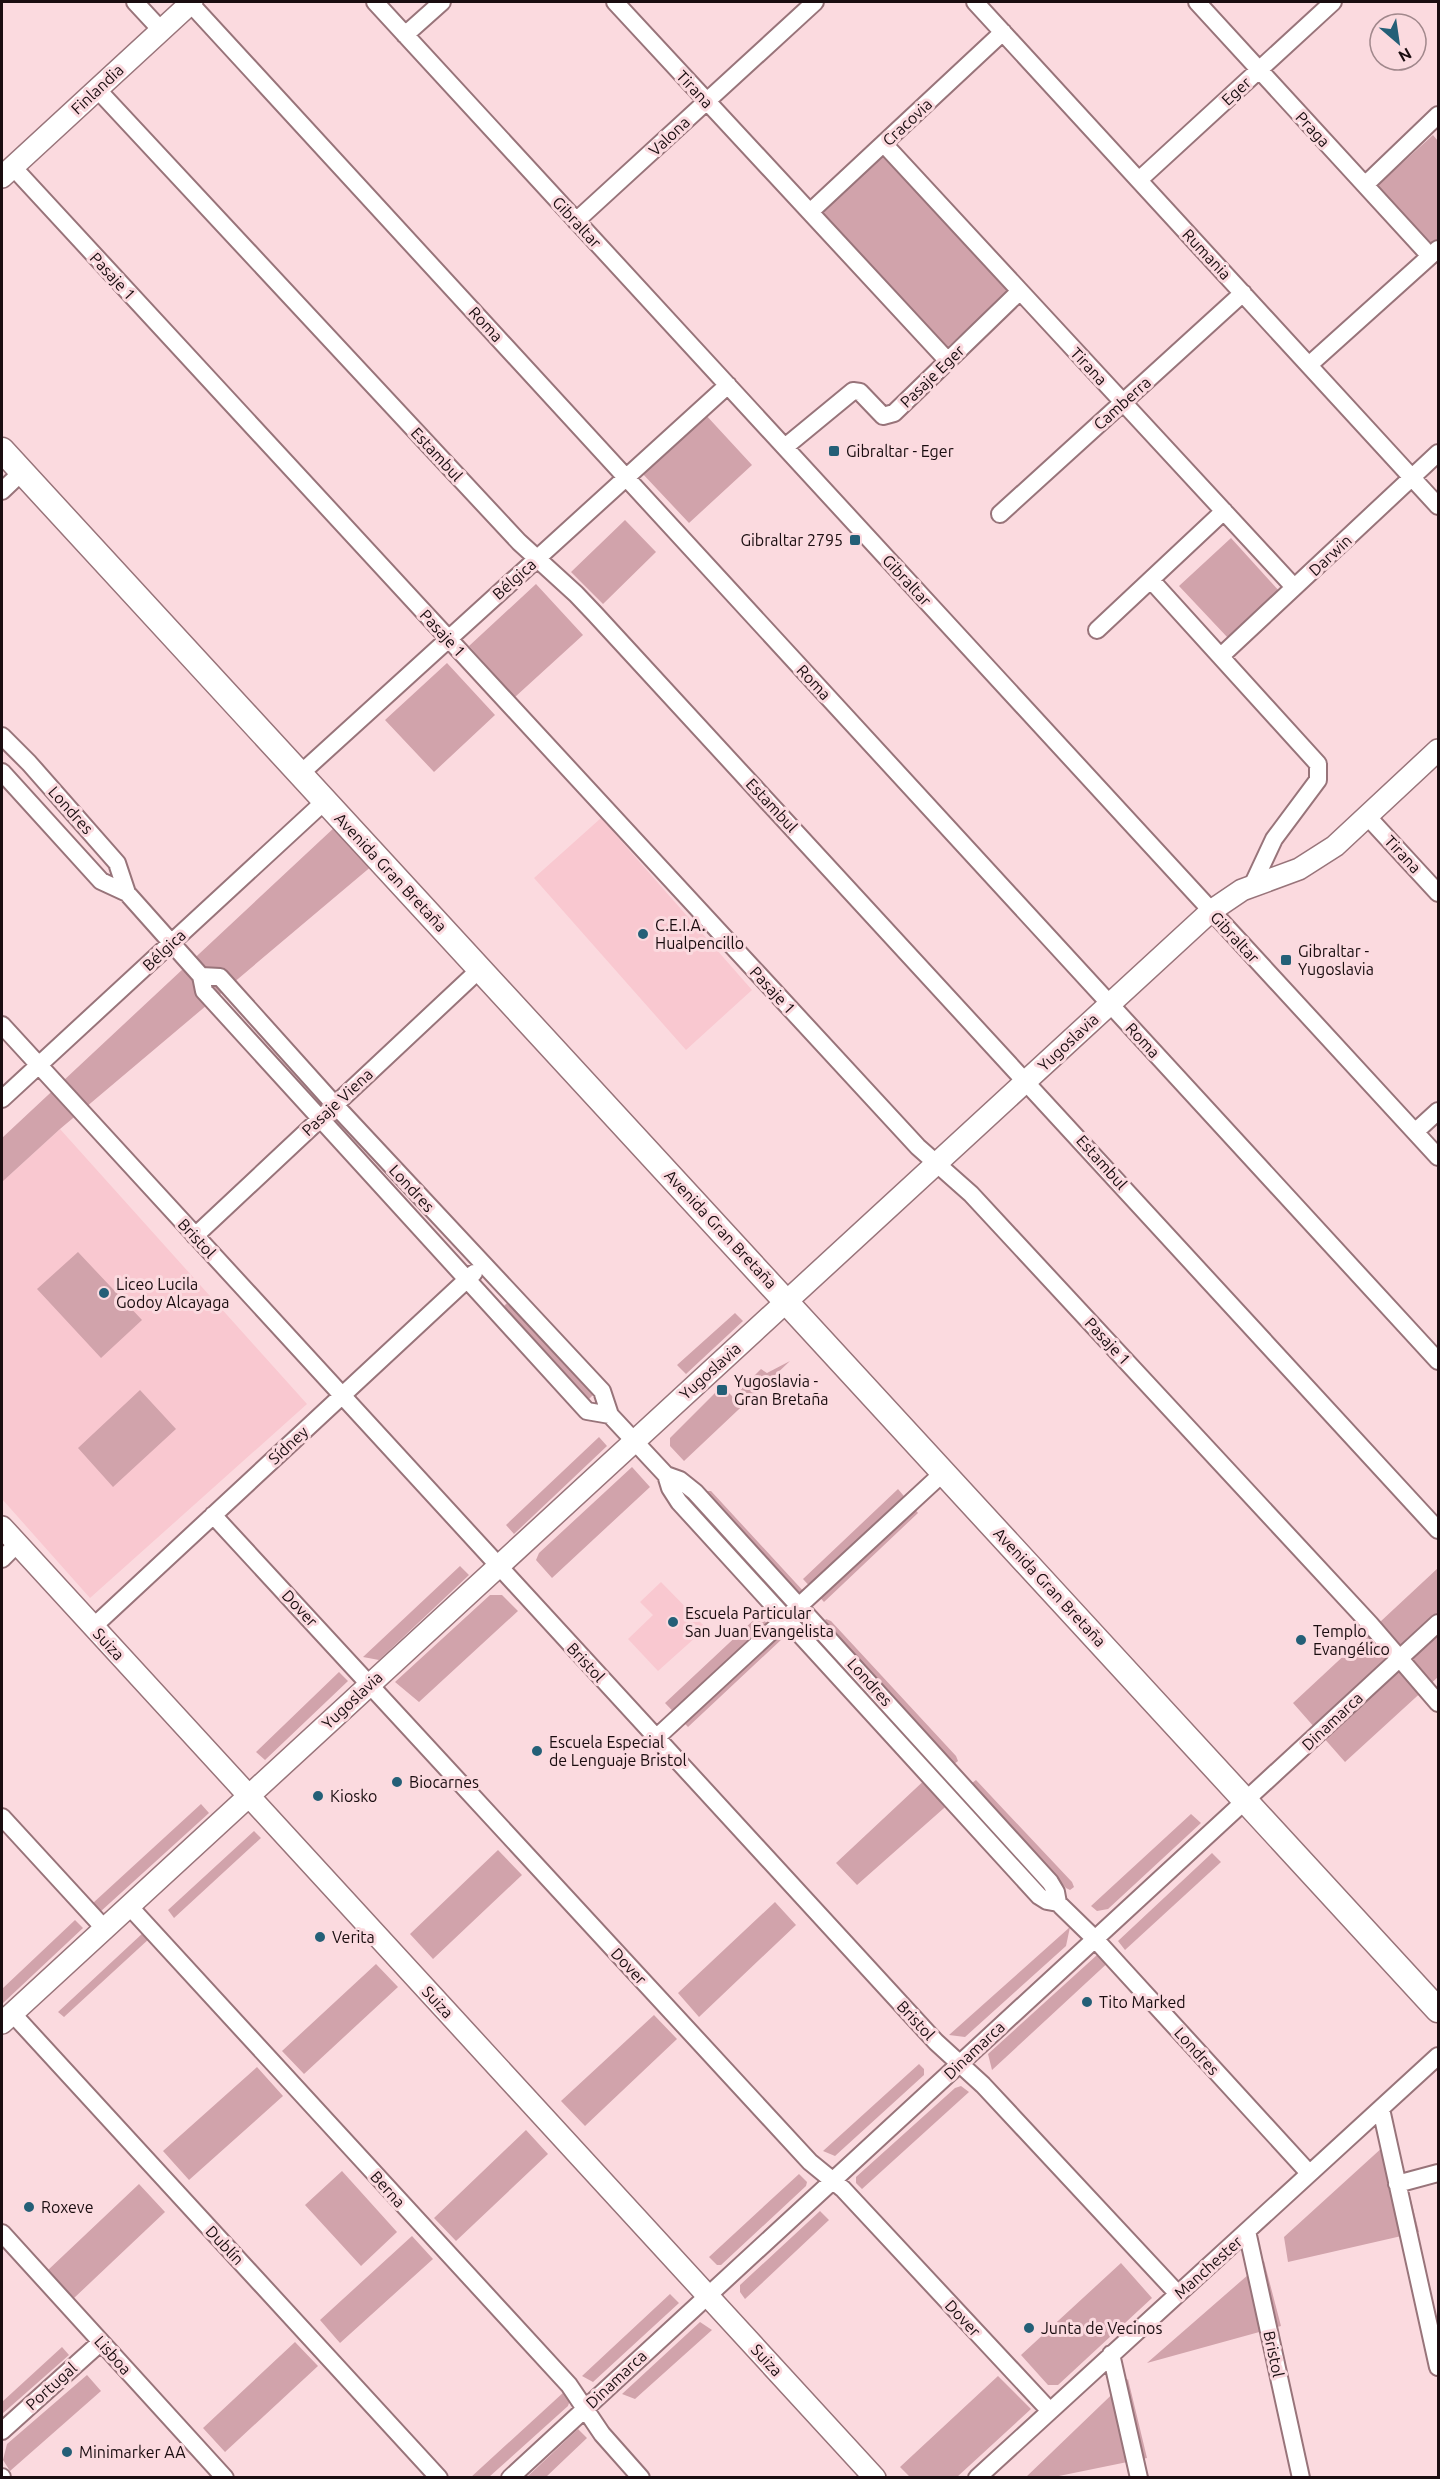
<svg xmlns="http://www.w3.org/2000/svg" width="1440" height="2479" font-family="Ubuntu,sans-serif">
<rect width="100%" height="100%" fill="#fbdadf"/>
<path fill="#f9c8d0" d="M601 818 752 990 686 1050 534 878Z
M60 1129 307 1404 90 1598 2 1499V1182Z
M661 1582 706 1628 658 1671 628 1639 653 1615 640 1602Z"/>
<path fill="#d1a3ab" d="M1433 135 1438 141V246L1435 249 1377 186Z
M885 155 1008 292 944 350 821 213Z
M704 413 752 465 689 523 641 472Z
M625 520 656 552 603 604 571 572Z
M1231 538 1280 592 1228 638 1179 586Z
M536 584 583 635 515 697 469 646Z
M447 663 495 715 434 772 385 720Z
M336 826 373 865 60 1129 2 1182V1138Z
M78 1252 142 1320 101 1358 37 1289Z
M509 1301 593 1395 589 1399 504 1306Z
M735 1313 743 1321 686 1374 677 1365Z
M790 1361 684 1461 670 1446V1438L722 1386 733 1397 761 1369 767 1373Z
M140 1390 176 1429 113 1487 78 1448Z
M599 1437 607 1446 514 1534 506 1525Z
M632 1467 650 1487 552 1578 536 1560 539 1553Z
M898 1489 918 1513 824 1602 803 1579Z
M706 1491H711L806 1594V1603L704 1493Z
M460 1566 469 1575 379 1660 363 1657Z
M1438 1568V1677L1345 1762 1293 1703Z
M490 1595H502L518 1611 419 1702 395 1682Z
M759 1615 782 1639 688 1727 665 1703Z
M826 1619 831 1621 956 1756 958 1761 954 1764 950 1763 822 1624Z
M339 1672 348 1681 265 1760 256 1752Z
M930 1775 952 1801 857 1885 836 1863Z
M976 1780 1072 1882 1074 1887 1070 1890 1066 1888 972 1787V1783Z
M201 1804 209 1813 100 1912 93 1903Z
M1191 1814 1201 1823 1108 1909 1097 1911 1091 1906Z
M254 1831 261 1838 174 1918 168 1910Z
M498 1850 522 1875 433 1959 410 1934Z
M1212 1853 1221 1862 1125 1950 1118 1941Z
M775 1902 796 1925 699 2017 678 1993Z
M75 1920 83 1928 2 2004V1989Z
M1070 1927 1066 1946 965 2037 949 2035Z
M144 1932 150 1938 64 2017 58 2012Z
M1097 1955 1113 1958 992 2070 988 2054Z
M376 1964 398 1987 304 2074 282 2051Z
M654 2015 677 2039 585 2126 561 2101Z
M919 2064 924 2069V2075L835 2156 823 2151Z
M257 2067 283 2096 189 2180 163 2151Z
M961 2086 969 2092 862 2189 856 2183V2177L955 2088Z
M526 2130 548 2154 456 2241 434 2218Z
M1395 2136 1419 2232 1288 2262 1284 2237Z
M342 2171 397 2232 361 2266 305 2205Z
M799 2174 807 2182 806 2186 721 2265H717L709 2257Z
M139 2184 165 2212 73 2299 47 2271Z
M820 2211 829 2220 745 2299 740 2292V2285Z
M412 2236 433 2259 340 2343 320 2320Z
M1264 2261 1281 2326 1147 2363Z
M1121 2263 1152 2298 1058 2385H1048L1021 2355Z
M670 2294 679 2303 593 2382 582 2376Z
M700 2322 712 2330 635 2399 622 2394Z
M295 2342 318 2366 225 2452 203 2428Z
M62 2347 69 2355 2 2414V2402Z
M87 2375 101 2391 10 2471 3 2460 7 2444Z
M998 2376 1031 2409 957 2477H910L900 2467Z
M1128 2379 1147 2458 1054 2477 1025 2478Z
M565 2391 571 2397 568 2406 489 2477 470 2478Z
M578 2429 587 2438 546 2477H527Z"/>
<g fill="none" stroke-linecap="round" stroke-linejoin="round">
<g stroke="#98747a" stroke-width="20">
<path id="minor" d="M135 2 161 30
M375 2 1438 1157
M615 2 947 360
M975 2 1438 506
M1197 2 1430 256
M190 3 1438 1361
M405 35 442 2
M97 89 519 542 576 594 595 614 1438 1530
M884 144 1294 587
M13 167 918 1147 971 1194 1370 1624 1438 1703
M1139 180 1333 2
M1365 185 1438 115
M810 212 1003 32
M576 221 815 2
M1309 365 1438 249
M785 447 853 391 860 392 883 416 894 413 1019 292
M2 491 22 472
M1000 514 1243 293
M1151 580 1318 764V780L1274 839 1252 886
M1097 630 1224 511
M1221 656 1438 453
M2 736 29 763 117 863 127 893 201 976 204 991 587 1411 610 1415
M2 772 101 881 127 893
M300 774 728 385
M1367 816 1438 893
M201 976 220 977 335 1105 602 1391 610 1415 666 1475 680 1480 695 1492 1050 1882 1056 1892 1058 1903
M2 1025 936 2042 983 2085 1178 2294
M2 1099 325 801
M1415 1132 1438 1111
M195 1236 480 969
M666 1475 670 1488 679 1502 1039 1896 1047 1901 1058 1903 1095 1939 1309 2173
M213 1515 810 2162 843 2189 1050 2411
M2 1559 17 1544
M93 1627 474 1273
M656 1738 944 1472
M2 1817 104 1928
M129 1906 569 2385 602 2434 641 2478
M12 2013 439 2478
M1381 2109 1438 2367
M1397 2184 1438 2173
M1247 2231 1301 2478
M2 2233 225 2478
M1111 2354 1139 2478
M2 2431 101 2342
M2 2477V2478
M510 2478 1438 1623
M977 2478 1438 2056"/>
</g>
<g stroke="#98747a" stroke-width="24">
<path id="tertiary" d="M2 177 192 2
M2 1527 875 2478
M2 2023 1211 911 1242 890 1299 869 1335 846 1438 750"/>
</g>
<g stroke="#98747a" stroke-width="27">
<path id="secondary" d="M2 450 1438 2010"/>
</g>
<use href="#minor" stroke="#fff" stroke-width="16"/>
<use href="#tertiary" stroke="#fff" stroke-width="21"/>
<use href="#secondary" stroke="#fff" stroke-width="24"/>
</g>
<g fill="#245f77" stroke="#fbdadf" stroke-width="2">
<rect x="828" y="445" width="12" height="12" rx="3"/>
<rect x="849" y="534" width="12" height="12" rx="3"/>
<circle cx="643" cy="934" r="6"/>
<rect x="1280" y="954" width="12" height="12" rx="3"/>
<circle cx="104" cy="1293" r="6"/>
<rect x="716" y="1384" width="12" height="12" rx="3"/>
<circle cx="673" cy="1622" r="6"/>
<circle cx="1301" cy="1640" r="6"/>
<circle cx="537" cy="1751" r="6"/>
<circle cx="397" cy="1782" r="6"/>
<circle cx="318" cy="1796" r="6"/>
<circle cx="320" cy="1937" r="6"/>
<circle cx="1087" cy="2002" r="6"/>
<circle cx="29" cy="2207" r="6"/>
<circle cx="1029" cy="2328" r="6"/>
<circle cx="67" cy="2452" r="6"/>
</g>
<g text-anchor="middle" stroke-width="6" stroke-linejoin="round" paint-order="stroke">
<g font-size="16" fill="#1a0d10" stroke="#fbdadf">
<text transform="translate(97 89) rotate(-43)" y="6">Finlandia</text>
<text transform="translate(695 89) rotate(47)" y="6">Tirana</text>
<text transform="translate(1236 91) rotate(-43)" y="6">Eger</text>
<text transform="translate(907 122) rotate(-43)" y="6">Cracovia</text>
<text transform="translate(1313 129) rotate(47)" y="6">Praga</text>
<text transform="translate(669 136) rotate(-43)" y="6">Valona</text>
<text transform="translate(577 222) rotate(47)" y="6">Gibraltar</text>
<text transform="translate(1207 254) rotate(47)" y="6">Rumania</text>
<text transform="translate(113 276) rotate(47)" y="6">Pasaje 1</text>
<text transform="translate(486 324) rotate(47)" y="6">Roma</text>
<text transform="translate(1089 366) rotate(47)" y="6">Tirana</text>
<text transform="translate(932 376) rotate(-44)" y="6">Pasaje Eger</text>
<text transform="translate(1122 403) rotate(-42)" y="6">Camberra</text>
<text transform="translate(437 454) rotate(47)" y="6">Estambul</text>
<text transform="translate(1330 555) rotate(-43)" y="6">Darwin</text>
<text transform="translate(514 579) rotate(-42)" y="6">Bélgica</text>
<text transform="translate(907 580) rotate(47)" y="6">Gibraltar</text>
<text transform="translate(443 633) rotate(47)" y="6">Pasaje 1</text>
<text transform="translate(814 682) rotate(47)" y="6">Roma</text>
<text transform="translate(772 805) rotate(47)" y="6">Estambul</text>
<text transform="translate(71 810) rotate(48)" y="6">Londres</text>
<text transform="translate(1403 854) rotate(47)" y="6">Tirana</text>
<text transform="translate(391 872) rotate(47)" y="6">Avenida Gran Bretaña</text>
<text transform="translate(1235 937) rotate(47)" y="6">Gibraltar</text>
<text transform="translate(164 950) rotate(-43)" y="6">Bélgica</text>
<text transform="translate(773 990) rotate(47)" y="6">Pasaje 1</text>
<text transform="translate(1143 1040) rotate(47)" y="6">Roma</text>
<text transform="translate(1068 1042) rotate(-43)" y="6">Yugoslavia</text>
<text transform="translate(337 1102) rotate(-43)" y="6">Pasaje Viena</text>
<text transform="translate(1102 1162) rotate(48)" y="6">Estambul</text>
<text transform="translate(412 1188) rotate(47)" y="6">Londres</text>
<text transform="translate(721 1229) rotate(47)" y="6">Avenida Gran Bretaña</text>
<text transform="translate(197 1238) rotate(47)" y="6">Bristol</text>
<text transform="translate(1108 1341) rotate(47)" y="6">Pasaje 1</text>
<text transform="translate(710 1371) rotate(-42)" y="6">Yugoslavia</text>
<text transform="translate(288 1445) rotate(-43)" y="6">Sídney</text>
<text transform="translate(1050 1587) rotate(47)" y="6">Avenida Gran Bretaña</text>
<text transform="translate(300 1608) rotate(47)" y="6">Dover</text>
<text transform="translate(109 1644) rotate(47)" y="6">Suiza</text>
<text transform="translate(586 1662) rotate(47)" y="6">Bristol</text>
<text transform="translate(870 1682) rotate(48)" y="6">Londres</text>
<text transform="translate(352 1700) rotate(-43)" y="6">Yugoslavia</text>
<text transform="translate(1332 1721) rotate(-43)" y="6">Dinamarca</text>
<text transform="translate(629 1966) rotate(47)" y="6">Dover</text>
<text transform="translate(438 2002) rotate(47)" y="6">Suiza</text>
<text transform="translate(916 2020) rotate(47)" y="6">Bristol</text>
<text transform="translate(974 2050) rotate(-43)" y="6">Dinamarca</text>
<text transform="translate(1197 2051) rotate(48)" y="6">Londres</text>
<text transform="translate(388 2189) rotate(48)" y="6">Berna</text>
<text transform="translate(225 2245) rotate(47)" y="6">Dublín</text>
<text transform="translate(1208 2267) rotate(-42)" y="6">Manchester</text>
<text transform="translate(963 2318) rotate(47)" y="6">Dover</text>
<text transform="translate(1274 2354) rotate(78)" y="6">Bristol</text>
<text transform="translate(113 2355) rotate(48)" y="6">Lisboa</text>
<text transform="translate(767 2360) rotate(47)" y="6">Suiza</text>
<text transform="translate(616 2379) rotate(-43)" y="6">Dinamarca</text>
<text transform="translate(51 2386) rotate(-42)" y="6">Portugal</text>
</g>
<g font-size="16" fill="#1a0d10" stroke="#fbdadf" text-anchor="start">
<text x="846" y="457">Gibraltar - Eger</text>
<text x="843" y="546" text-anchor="end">Gibraltar 2795</text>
<text x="655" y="931">C.E.I.A.<tspan x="655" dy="18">Hualpencillo</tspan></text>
<text x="1298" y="957">Gibraltar -<tspan x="1298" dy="18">Yugoslavia</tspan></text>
<text x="116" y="1290">Liceo Lucila<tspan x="116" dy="18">Godoy Alcayaga</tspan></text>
<text x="734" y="1387">Yugoslavia -<tspan x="734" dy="18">Gran Bretaña</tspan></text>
<text x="685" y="1619">Escuela Particular<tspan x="685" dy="18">San Juan Evangelista</tspan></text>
<text x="1313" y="1637">Templo<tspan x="1313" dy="18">Evangélico</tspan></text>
<text x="549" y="1748">Escuela Especial<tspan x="549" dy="18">de Lenguaje Bristol</tspan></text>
<text x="409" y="1788">Biocarnes</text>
<text x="330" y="1802">Kiosko</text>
<text x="332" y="1943">Verita</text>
<text x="1099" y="2008">Tito Marked</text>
<text x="41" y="2213">Roxeve</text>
<text x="1041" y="2334">Junta de Vecinos</text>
<text x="79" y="2458">Minimarker AA</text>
</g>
</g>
<rect width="1440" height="2479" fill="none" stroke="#1a0d10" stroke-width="6"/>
<g transform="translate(1398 42) rotate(151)"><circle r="28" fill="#fbdadf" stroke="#a1888c" stroke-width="1.5"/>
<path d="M0-4.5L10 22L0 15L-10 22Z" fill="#245f77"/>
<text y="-9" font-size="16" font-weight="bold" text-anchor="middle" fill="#1a0d10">N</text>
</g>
</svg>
